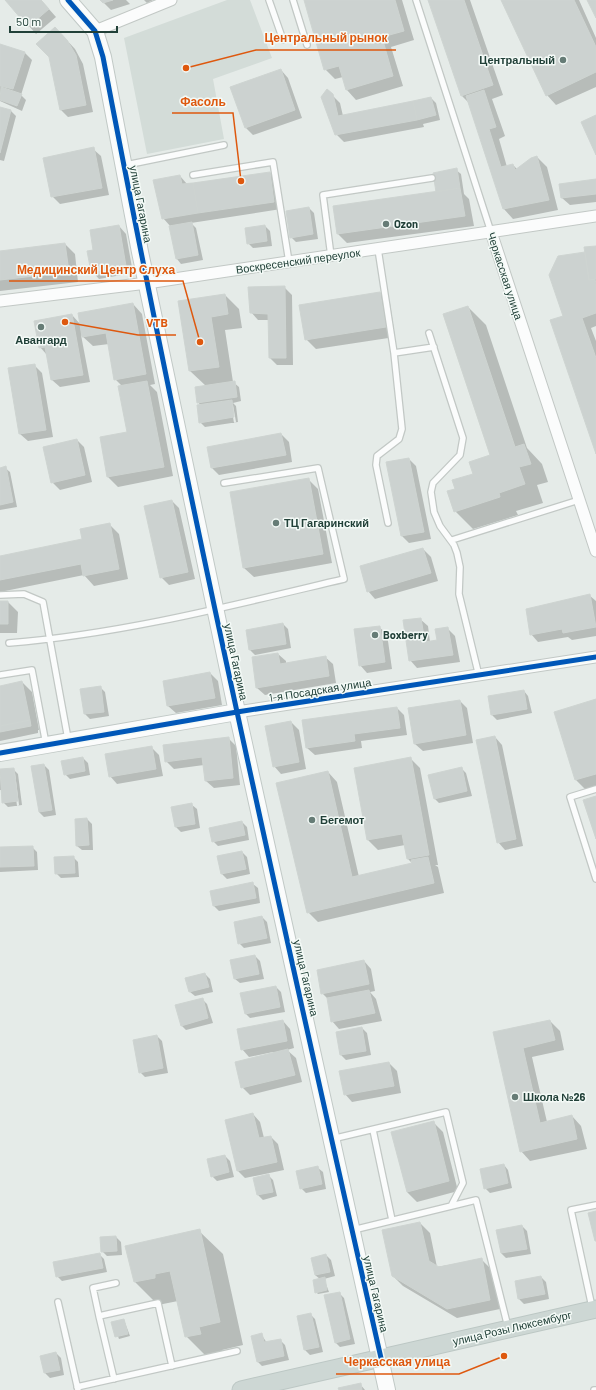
<svg xmlns="http://www.w3.org/2000/svg" width="596" height="1390" font-family="Barlow,sans-serif">
<rect width="100%" height="100%" fill="#e5ebe8"/>
<path fill="#d3dcd8" d="M227 0H250L272 58 213 79 224 139 147 154 124 38Z"/>
<path fill="#0003" fill-rule="evenodd" d="M6 0H41L56 17 36 34Z
M101 0H126L130 4 111 10Z
M144 0H153L147 3Z
M305 0H402L414 40 391 47 403 86 356 100 347 90 343 77 335 79 325 69Z
M429 0H470L503 95 492 99 505 136 499 139 507 167 513 165 518 170 537 157 547 167 558 210 513 219 504 209 469 103 462 96Z
M502 0H579L596 38V87L556 105 547 95Z
M62 35 75 49 83 64 93 112 68 117 61 110Z
M0 45 24 52 32 60 21 95 26 100 22 111 0 101Z
M281 70 288 78 302 118 253 135 246 128Z
M327 90 340 103 343 116 431 98 436 103 440 120 423 124 424 127 344 142 336 134Z
M0 108 11 111 16 116 4 161 0 160Z
M93 149 101 156 109 195 60 204 52 196Z
M456 170 461 174 464 194 469 199 474 226 347 243 338 234 437 192Z
M270 173 277 180 281 209 191 223 196 228 203 260 181 264 177 259 171 227 163 218 180 176 187 184Z
M596 180V202L570 205 562 198Z
M309 208 314 213 318 239 296 242 291 237Z
M119 226 126 234 133 273 99 279 92 271 95 251Z
M265 226 270 231 272 246 253 248 248 243Z
M65 244 75 254 78 282 0 291V252Z
M596 247V326L591 328 596 341V451L564 316 586 253Z
M285 288 292 295 293 365H277L270 358 269 320H258L251 312Z
M380 293 390 303 395 337 316 349 306 339Z
M225 295 239 309 242 328 225 330 233 382 239 387 241 401 233 403 236 406 238 422 205 427 200 422 201 406 198 402 206 386 190 371 180 302ZM231 405H233L236 422 234 423Z
M133 304 142 314 155 384 150 385 157 392 173 476 118 487 108 477 101 438 128 433 123 387 115 379 109 344 93 346 81 335 90 382 60 387 52 380 47 355 40 347 72 315 81 325Z
M468 307 486 325 527 448 542 464 548 482 537 485 543 503 516 511 518 515 473 529 455 511 456 490 475 474 491 456Z
M34 365 42 373 53 437 28 441 20 434 9 369Z
M281 434 289 442 292 462 219 475 212 468Z
M77 440 84 447 92 482 60 490 52 482Z
M409 459 416 466 431 539 409 543 402 536Z
M5 468 10 472 17 507 0 510V469Z
M308 479 318 489 332 563 254 577 244 568Z
M172 501 179 508 195 579 169 585 161 577Z
M109 524 119 534 128 579 94 586 84 575 0 592V557L84 540Z
M423 549 431 557 438 581 375 599 368 591Z
M589 595 596 601V636L572 640 568 637 538 642 531 634Z
M0 602H8L18 612 17 633H0Z
M420 619 428 626 430 642 438 641 447 628 455 636 460 662 417 668 410 660Z
M283 624 288 629 291 648 255 655 250 650Z
M379 627 387 634 392 669 367 673 360 665Z
M278 654 286 661V664L325 657 333 664 336 683 265 695 257 688Z
M210 673 218 681 222 705 176 713 168 706Z
M22 682 32 692 39 730H38V733L0 741V687Z
M100 687 105 692 109 716 90 719 85 714Z
M524 691 528 696 532 713 497 720 492 715Z
M596 700V787L586 790 576 780 556 713Z
M460 701 467 708 473 743 423 751 415 744Z
M397 708 404 715 407 735 361 741 362 748 315 755 307 748Z
M291 722 299 730 306 769 281 774 274 766Z
M495 737 502 745 523 846 505 850 498 842Z
M228 738 236 746 240 785 214 788 206 781 204 765 174 769 166 761Z
M151 747 159 755 163 776 117 784 110 776Z
M83 758 88 763 90 775 70 779 65 774Z
M410 758 420 768 438 865H435L438 867 444 893 318 922 308 912 328 772 337 782 359 877 413 864 408 859 405 845 378 850 368 840 355 769Z
M44 765 49 770 56 815 44 817 39 812Z
M461 768 466 773 472 796 439 803 434 798Z
M13 769 18 774 22 805 8 807 3 802 1 790H0V770ZM13 773H15L19 805 17 806Z
M192 805 197 809 200 828 181 832 176 827Z
M87 819 92 824 93 850H82L77 846Z
M242 822 247 827 249 840 218 846 213 841Z
M32 847 37 852 38 870 0 872V848Z
M242 852 247 857 250 874 227 879 222 874 218 857Z
M73 857 78 862 79 877 61 878 56 873Z
M253 884 258 888 260 903 219 911 214 906 211 892Z
M262 917 267 922 271 943 244 948 239 943Z
M255 956 260 961 264 979 240 983 235 979Z
M364 961 371 969 375 991 370 992 376 999 382 1021 339 1029 332 1021 328 999 322 993Z
M205 974 210 979 213 992 195 996 190 992Z
M276 987 281 992 285 1012 250 1018 245 1013Z
M202 999 207 1004 213 1023 186 1030 181 1025Z
M283 1021 290 1029 294 1048 287 1050 296 1058 302 1082 250 1095 242 1087 273 1054V1052L249 1057 242 1049Z
M550 1021 560 1031 564 1050 532 1057 547 1122 572 1116 581 1126 587 1149 530 1161 521 1151 494 1033Z
M362 1028 367 1033 371 1055 346 1060 341 1055Z
M157 1036 162 1041 168 1073 145 1077 140 1072Z
M389 1063 397 1071 401 1093 352 1102 345 1094Z
M253 1114 260 1122 264 1138 271 1137 278 1144 284 1170 245 1178 238 1171 226 1120Z
M433 1122 443 1132 458 1191 417 1202 407 1192Z
M225 1156 230 1161 234 1177 217 1181 212 1176Z
M504 1165 508 1170 512 1188 490 1193 485 1188Z
M318 1168 323 1172 326 1189 306 1193 301 1188Z
M268 1175 273 1180 277 1196 263 1200 258 1195Z
M420 1223 430 1233 437 1267 481 1259 491 1269 500 1309 457 1318 403 1286 393 1276Z
M522 1226 527 1231 531 1254 506 1258 501 1253 497 1230Z
M199 1231 223 1254 243 1345 222 1350 224 1357 210 1360 186 1336 178 1301 158 1305 135 1282Z
M116 1237 121 1242 122 1255 107 1256 102 1251Z
M99 1254 104 1259 107 1272 62 1281 57 1276Z
M326 1255 331 1260 335 1276 324 1279 329 1292 318 1294 316 1292 320 1279 315 1275Z
M541 1277 546 1282 549 1299 524 1304 519 1299Z
M339 1293 344 1298 355 1344 340 1347 335 1342Z
M310 1314 315 1319 323 1352 310 1355 305 1350 298 1316Z
M124 1320 130 1336 119 1339 113 1323Z
M261 1334 267 1343 280 1340 285 1345 289 1360 262 1366 257 1361Z
M56 1353 61 1358 64 1375 50 1378 45 1373 42 1357Z
M360 1384 365 1390H340Z"/>
<path fill="#ccd2d0" stroke="#ced4d1" d="M5 0H41L49 9 28 27Z
M100 0H113L103 3Z
M304 0H395L404 31 382 37 393 76 346 90 339 66 324 70Z
M428 0H464L493 85 461 96Z
M501 0H574L596 47V72L546 96Z
M587 0H596V18Z
M55 27 67 40 76 55 86 105 60 110 49 57 36 44Z
M0 44 25 52 13 89 0 86Z
M281 69 295 110 245 128 230 87Z
M1 87 22 94 17 106 0 100Z
M327 89 333 94 338 116 413 101 417 120 335 135 321 97Z
M484 90 496 127 489 129 501 167 513 164 515 170 531 158 537 156 549 200 503 209 466 96Z
M431 97 436 115 417 120 413 101Z
M0 107 11 110 0 153Z
M596 115V155L581 122Z
M94 147 102 188 51 197 43 158Z
M457 168 460 188 436 192 433 173Z
M270 172 274 202 198 213 193 183Z
M180 175 182 184 193 183 198 213 162 219 153 180Z
M596 179V194L561 198 559 184Z
M460 188 465 216 337 234 333 206Z
M309 207 313 234 290 238 286 211Z
M192 222 198 255 176 259 169 226Z
M119 225 126 266 91 272 87 251 93 250 90 230Z
M265 225 267 241 247 244 245 228Z
M65 243 69 272 0 280V251Z
M596 246V279L589 280 584 247Z
M585 252 589 280 595 279 596 284V313L582 318 596 358V454L550 320 563 316 549 275 558 256Z
M285 286 286 358H269L268 314 250 313 248 287Z
M380 292 386 327 305 340 299 305Z
M225 294 228 314 211 317 219 367 189 371 178 301Z
M133 303 146 374 114 380 106 333 82 337 78 313Z
M468 306 515 447 524 444 531 464 519 467 525 484 499 493 500 497 454 512 447 491 455 489 452 480 473 474 469 462 490 455 443 314Z
M72 314 83 375 51 380 45 347 39 348 34 321Z
M35 364 46 430 19 434 8 368Z
M147 381 164 467 107 477 100 437 127 432 118 386Z
M235 381 237 397 197 403 195 387Z
M232 400 234 417 199 423 197 405Z
M281 433 286 455 211 468 207 447Z
M77 439 85 475 51 483 43 447Z
M409 458 424 532 401 536 386 462Z
M6 466 13 502 0 505V468Z
M309 478 323 554 243 568 230 492Z
M172 500 188 572 160 578 144 506Z
M110 523 119 569 83 576 81 564 0 580V556L82 539 80 529Z
M423 548 431 573 367 592 360 566Z
M590 594 596 627 563 633 562 629 530 635 526 609Z
M0 601H8V624H0Z
M421 618 425 642 437 640 435 629 448 627 453 655 409 661 403 620Z
M283 623 286 644 249 650 246 630Z
M380 626 385 662 359 666 354 629Z
M278 653 280 664 326 656 329 676 256 688 252 657Z
M210 672 215 698 167 706 163 681Z
M22 681 30 720 0 726V686Z
M101 686 104 712 84 714 80 689Z
M524 690 527 709 491 715 488 696Z
M596 699V774L575 780 554 712Z
M460 700 466 735 414 744 408 708Z
M397 707 400 728 354 734 355 741 306 748 302 720Z
M30 720 31 726 0 732V726Z
M291 721 299 762 273 767 265 726Z
M495 736 516 839 497 843 476 740Z
M229 737 233 778 205 781 202 757 165 762 163 745Z
M152 746 156 769 109 777 105 754Z
M83 757 85 771 64 775 61 761Z
M411 757 429 855 407 859 402 834 367 840 354 768Z
M44 764 52 810 39 812 31 766Z
M462 767 467 791 434 799 428 775Z
M14 768 18 801 2 803 0 769Z
M328 771 352 877 412 863 411 860 428 857 434 883 307 913 276 783Z
M596 796V839L583 800Z
M192 803 195 824 175 827 171 807Z
M87 818 89 845 76 846 75 819Z
M242 821 245 835 212 842 209 828Z
M33 846 34 866 0 867V847Z
M242 851 246 869 221 874 217 856Z
M74 856 75 873 55 874 54 857Z
M253 882 256 898 213 906 210 891Z
M262 916 267 938 238 944 234 922Z
M255 955 259 974 234 979 230 960Z
M364 960 369 984 321 994 317 970Z
M205 973 209 987 189 992 185 978Z
M276 986 280 1007 245 1014 240 993Z
M369 990 375 1013 331 1022 327 998Z
M203 998 208 1018 181 1026 175 1005Z
M283 1020 287 1041 241 1050 237 1029Z
M550 1020 555 1040 523 1048 540 1123 572 1115 577 1139 520 1152 493 1032Z
M362 1027 366 1051 340 1055 336 1032Z
M157 1035 163 1068 139 1073 133 1040Z
M288 1049 295 1075 241 1088 235 1062Z
M389 1062 394 1086 344 1095 339 1071Z
M253 1113 259 1138 271 1136 277 1162 237 1171 225 1120Z
M434 1121 449 1181 407 1192 391 1132Z
M225 1155 229 1172 211 1177 207 1159Z
M504 1164 508 1183 484 1189 480 1169Z
M318 1166 322 1184 300 1189 296 1171Z
M269 1174 273 1192 257 1195 253 1178Z
M596 1211V1241H595L588 1213Z
M420 1222 429 1261 439 1267 482 1258 490 1300 447 1309 392 1276 382 1230Z
M522 1225 527 1249 501 1253 496 1230Z
M200 1229 220 1322 199 1327 201 1334 185 1337 170 1271 155 1274V1278L134 1282 125 1246Z
M116 1236 117 1251 101 1252 100 1237Z
M100 1253 103 1268 56 1277 53 1262Z
M326 1254 330 1272 315 1275 311 1258Z
M541 1276 545 1294 518 1299 515 1281Z
M325 1277 327 1290 315 1293 313 1280Z
M340 1292 350 1339 335 1343 324 1295Z
M311 1313 319 1347 304 1350 297 1316Z
M124 1319 128 1334 115 1337 111 1322Z
M262 1333 264 1342 281 1339 284 1356 257 1362 251 1336Z
M56 1352 60 1370 44 1373 40 1356Z
M361 1383 362 1390H339L338 1388Z"/>
<g fill="none" stroke-linecap="round" stroke-linejoin="round">
<g stroke="#c2c8c5" stroke-width="8">
<path id="lane" d="M269 0 283 40
M293 0 307 45
M416 0 491 232
M126 165 224 145
M193 175 273 162 289 262
M378 249 394 353 434 347
M331 256 323 195 432 178
M429 333 463 438 460 455 433 483 431 492 434 512 440 526 454 545 457 553 460 567 459 594 479 676
M388 523 376 465 377 456 399 439 402 429 394 353
M452 540 579 500
M0 595 24 594 43 602 68 739
M9 643C122 634 234 605 344 579L318 468 224 483
M0 675 32 670 46 744
M596 789 570 797 596 879
M373 1130 392 1220
M332 1139 446 1112 463 1183 451 1206
M353 1230 476 1200 508 1327
M58 1302 78 1390
M592 1307 571 1210 596 1205
M99 1316 93 1288 116 1283
M114 1379 99 1316 158 1303 172 1366
M77 1387 237 1351
M594 1390H596"/>
</g>
<g stroke="#c2c8c5" stroke-width="13">
<path id="street" d="M95 31 171 0
M491 232 596 551
M0 301 147 283 596 216
M237 712 596 657"/>
</g>
<g stroke="#c1c9c6" stroke-width="18">
<path id="secondary" d="M68 0 95 31 103 57 140 252 237 712 387 1390
M0 753 237 712"/>
</g>
<g stroke="#bcc7c4" stroke-width="19">
<path id="primary" d="M241 1390 596 1309"/>
</g>
<use href="#lane" stroke="#fbfcfc" stroke-width="5.5"/>
<use href="#street" stroke="#fbfcfc" stroke-width="11"/>
<use href="#secondary" stroke="#fbfcfc" stroke-width="16"/>
<use href="#primary" stroke="#cdd7d4" stroke-width="17"/>
<g stroke="#f4faf7" stroke-width="8">
<path id="cycleway" d="M68 0 95 31 103 57C186 493 283 926 381 1358
M0 753 237 712 596 657"/>
</g>
<use href="#cycleway" stroke="#0057b8" stroke-width="5"/>
</g>
<g fill="#667c76" stroke="#f4faf7" stroke-width="1.5">
<circle cx="563" cy="60" r="4"/>
<circle cx="386" cy="224" r="4"/>
<circle cx="41" cy="327" r="4"/>
<circle cx="276" cy="523" r="4"/>
<circle cx="375" cy="635" r="4"/>
<circle cx="312" cy="820" r="4"/>
<circle cx="515" cy="1097" r="4"/>
</g>
<g text-anchor="middle" stroke-width="3" stroke-linejoin="round" paint-order="stroke">
<g font-size="11" font-weight="bold" fill="#214038" stroke="#f4faf7" text-anchor="start">
<text x="555" y="64" text-anchor="end">Центральный</text>
<text x="394" y="228">Ozon</text>
<text x="41" y="344" text-anchor="middle">Авангард</text>
<text x="284" y="527">ТЦ Гагаринский</text>
<text x="383" y="639">Boxberry</text>
<text x="320" y="824">Бегемот</text>
<text x="523" y="1101">Школа №26</text>
</g>
<g font-size="11" fill="#214038" stroke="#f4faf7">
<text transform="translate(141 204) rotate(79)" y="4">улица Гагарина</text>
<text transform="translate(298 261) rotate(-8)" y="4">Воскресенский переулок</text>
<text transform="translate(505 276) rotate(72)" y="4">Черкасская улица</text>
<text transform="translate(236 662) rotate(78)" y="4">улица Гагарина</text>
<text transform="translate(320 690) rotate(-9)" y="4">1-я Посадская улица</text>
<text transform="translate(306 978) rotate(77)" y="4">улица Гагарина</text>
<text transform="translate(376 1294) rotate(77)" y="4">улица Гагарина</text>
<text transform="translate(512 1328) rotate(-13)" y="4">улица Розы Люксембург</text>
</g>
</g>
<path fill="none" stroke="#de580e" stroke-width="1.5" d="M186 68L256 50H396M241 181L233 113H172M200 342L183 281H9M65 322L138 335H176M504 1356L459 1374H336"/>
<g fill="#de580e" stroke="#f4faf7" stroke-width="1.5">
<circle cx="186" cy="68" r="4"/>
<circle cx="241" cy="181" r="4"/>
<circle cx="200" cy="342" r="4"/>
<circle cx="65" cy="322" r="4"/>
<circle cx="504" cy="1356" r="4"/>
</g>
<g font-size="12" text-anchor="middle" font-weight="bold" fill="#de580e" stroke="#f4faf7" stroke-width="3" stroke-linejoin="round" paint-order="stroke">
<text x="326" y="42">Центральный рынок</text>
<text x="203" y="106">Фасоль</text>
<text x="96" y="274">Медицинский Центр Слуха</text>
<text x="157" y="327">VTB</text>
<text x="397" y="1366">Черкасская улица</text>
</g>
<path d="M10 26v6h107v-6" fill="none" stroke="#214038" stroke-width="2"/>
<text x="16" y="26" font-size="12" fill="#214038" stroke="#f4faf7" stroke-width="3" paint-order="stroke">50 m</text>
</svg>
